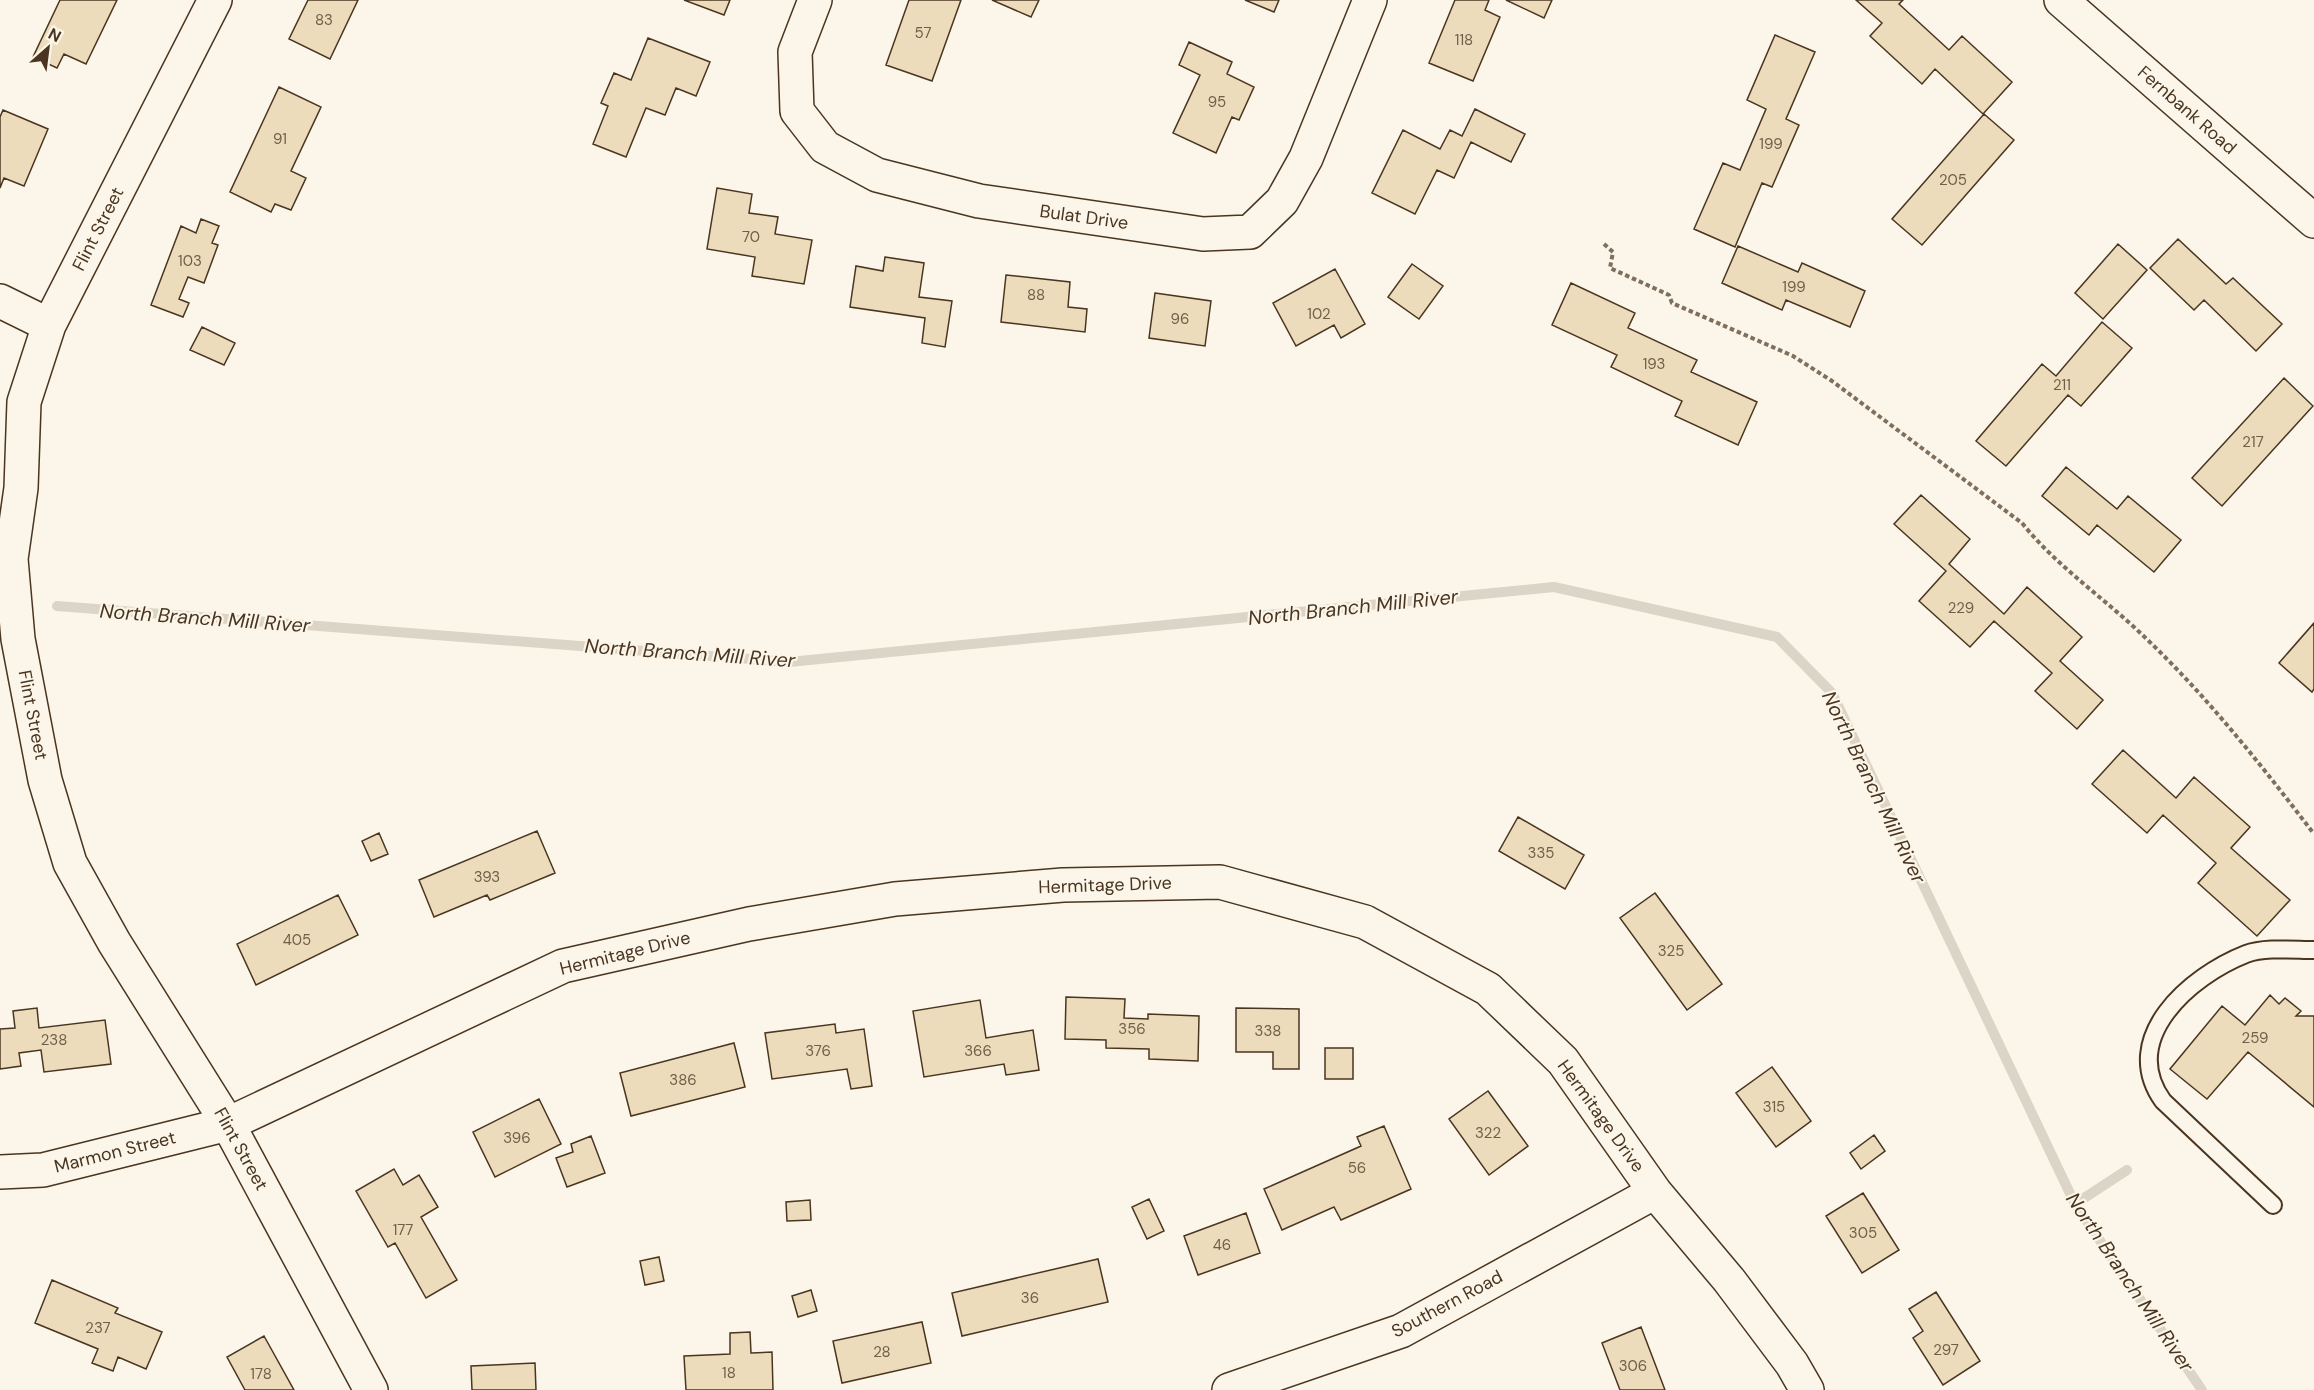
<svg xmlns="http://www.w3.org/2000/svg" width="2314" height="1390" font-family="'DM Sans',sans-serif">
<rect width="100%" height="100%" fill="#fbf6e9"/>
<g fill="none" stroke-linecap="round" stroke-linejoin="round">
<path stroke="#dcd4c6" stroke-width="10" d="M57 606 789 662 1554 587 1777 637 1832 693 2075 1204 2202 1390
M2075 1204 2127 1170"/>
</g>
<path fill="#ecdcbc" stroke="#4a3520" stroke-width="1.5" d="M60 0H117L86 64 64 54 57 68 33 57Z
M308 0H358L330 59 289 39Z
M684 0H730L724 15Z
M909 0H961L932 81 886 65Z
M992 0H1039L1031 17Z
M1245 0H1279L1274 12Z
M1455 0H1489L1485 10 1500 17 1473 81 1429 63Z
M1506 0H1552L1544 18Z
M1856 0H1903L1899 4 1949 50 1962 36 2012 82 1983 114 1935 69 1922 84 1870 36 1882 23Z
M1775 35 1815 52 1786 119 1799 125 1772 187 1762 183 1735 247 1694 229 1723 163 1740 170 1766 109 1747 100Z
M648 38 710 62 696 96 676 88 665 115 646 108 626 157 593 144 608 106 601 103 614 73 631 80Z
M1189 42 1232 62 1227 74 1254 87 1239 120 1232 117 1216 153 1173 133 1200 75 1179 65Z
M279 87 321 107 291 171 306 178 291 210 275 204 271 212 230 192Z
M1475 109 1525 134 1511 162 1471 142 1454 178 1437 170 1415 214 1372 193 1403 130 1440 149 1450 130 1462 136Z
M3 110 48 129 24 186 4 178 0 188V117Z
M1984 114 2014 140 1922 245 1892 219Z
M717 188 752 194 749 213 778 217 775 234 812 240 804 284 752 276 755 257 707 249Z
M201 219 219 226 212 243 218 245 204 283 188 277 179 299 189 303 183 317 151 305 181 226 196 233Z
M2178 239 2226 284 2233 278 2282 324 2256 351 2204 300 2194 310 2150 268Z
M2118 244 2147 270 2103 319 2075 293Z
M1738 246 1798 272 1802 263 1865 291 1850 327 1786 300 1782 310 1722 283Z
M885 257 924 263 919 297 952 301 945 347 922 343 925 318 850 307 856 266 883 271Z
M1412 264 1443 286 1419 319 1388 297Z
M1335 269 1365 324 1341 338 1334 325 1296 346 1273 303Z
M1006 275 1070 282 1068 307 1087 309 1085 332 1001 322Z
M1571 283 1635 313 1628 328 1697 360 1691 372 1757 402 1738 445 1675 416 1682 401 1611 367 1617 355 1552 325Z
M1155 293 1211 301 1205 346 1149 338Z
M2102 322 2132 348 2081 406 2068 395 2006 466 1976 441 2042 364 2056 376Z
M202 327 235 343 224 365 190 350Z
M2284 378 2313 406 2222 506 2192 478Z
M2066 467 2117 509 2128 496 2181 540 2154 572 2097 525 2089 535 2042 496Z
M1921 495 1970 539 1949 564 2004 614 2027 587 2082 637 2060 661 2103 700 2077 729 2035 691 2052 673 1994 621 1970 647 1919 601 1946 571 1894 524Z
M2314 623V689L2312 692 2279 663Z
M2123 750 2176 798 2194 777 2250 827 2231 848 2290 900 2257 936 2198 883 2216 863 2163 815 2147 833 2092 784Z
M1518 817 1584 855 1565 889 1499 851Z
M537 831 555 873 490 900 487 895 434 917 419 880Z
M379 833 388 854 371 861 362 841Z
M1655 893 1722 984 1687 1010 1620 918Z
M338 895 358 935 256 985 237 944Z
M2270 995 2279 1004 2285 998 2301 1011 2296 1016H2314V1107L2248 1052 2207 1099 2170 1069 2222 1006 2245 1025Z
M1066 997 1125 999 1124 1018 1148 1019V1014L1199 1016 1198 1061 1149 1059V1049L1106 1048V1040L1065 1039Z
M980 1000 986 1038 1033 1030 1039 1070 1006 1075 1004 1064 924 1077 913 1011Z
M37 1008 39 1028 105 1020 111 1064 44 1072 41 1050 19 1053 21 1066 0 1069V1029L15 1028 13 1011Z
M1236 1008 1299 1009V1069H1273V1052H1236Z
M835 1024 836 1033 864 1029 872 1086 851 1089 847 1069 772 1079 765 1033Z
M734 1043 745 1087 631 1116 620 1073Z
M1325 1048H1353V1079H1325Z
M1772 1067 1811 1121 1776 1147 1736 1093Z
M1488 1091 1528 1146 1489 1175 1449 1119Z
M539 1099 561 1144 495 1177 473 1132Z
M1384 1126 1411 1189 1341 1220 1334 1207 1282 1230 1264 1189 1361 1146 1357 1137Z
M1874 1135 1885 1151 1861 1169 1850 1153Z
M591 1136 605 1173 567 1187 556 1158 573 1152 571 1144Z
M394 1169 403 1185 419 1175 438 1207 421 1217 457 1280 426 1298 395 1243 388 1247 356 1191Z
M1863 1193 1899 1250 1862 1273 1826 1216Z
M1149 1199 1164 1231 1147 1239 1132 1207Z
M810 1200 811 1220 787 1221 786 1202Z
M1246 1213 1260 1253 1198 1275 1184 1236Z
M659 1257 664 1281 645 1285 640 1261Z
M1098 1259 1108 1302 962 1336 952 1293Z
M52 1280 118 1308 115 1313 162 1332 146 1369 118 1357 113 1371 92 1363 98 1349 35 1323Z
M811 1290 817 1311 798 1317 792 1296Z
M1936 1292 1980 1361 1943 1385 1913 1338 1923 1331 1909 1309Z
M922 1322 931 1363 842 1383 833 1341Z
M1641 1327 1665 1390H1620L1602 1343Z
M750 1332 751 1353 772 1352 773 1390H686L684 1356 730 1354V1333Z
M264 1336 294 1390H245L227 1357Z
M535 1363 536 1390H472L471 1366Z"/>
<g fill="none" stroke-linecap="round" stroke-linejoin="round">
<g stroke="#4a3520" stroke-width="20">
<path id="lane" d="M2273 1205 2163 1101C2118 1038 2190 976 2246 954 2265 947 2294 950 2314 950"/>
</g>
<g stroke="#4a3520" stroke-width="36">
<path id="street" d="M215 0 49 325 24 402 21 488 11 559 18 639 45 780 70 863 114 942 228 1124 371 1390
M815 0 795 52 797 111 825 147 877 175 979 201 1203 234 1250 232 1282 201 1306 158 1370 0
M0 301 49 325
M0 1172 43 1170 228 1124 563 966 749 924 895 899 1063 885 1220 882 1365 922 1488 989 1563 1061 1655 1192 1729 1280 1792 1364 1807 1390
M1229 1390 1401 1331 1655 1192"/>
</g>
<g stroke="#4a3520" stroke-width="36">
<path id="secondary" d="M2061 0 2314 221"/>
</g>
<path stroke="#7f6f5c" stroke-width="4" stroke-dasharray="4.5 3" stroke-linecap="butt" d="M1604 244 1613 252 1610 268 1669 295 1672 303 1793 356 1832 381 2022 523C2055 564 2097 593 2135 628 2202 690 2259 762 2314 834"/>
<use href="#lane" stroke="#fbf6e9" stroke-width="16"/>
<use href="#street" stroke="#fbf6e9" stroke-width="33"/>
<use href="#secondary" stroke="#fbf6e9" stroke-width="33"/>
</g>
<g text-anchor="middle" stroke-width="4.5" stroke-linejoin="round" paint-order="stroke">
<g font-size="15" fill="#725f47">
<text x="324" y="25">83</text>
<text x="923" y="38">57</text>
<text x="1464" y="45">118</text>
<text x="1217" y="107">95</text>
<text x="280" y="144">91</text>
<text x="1771" y="149">199</text>
<text x="1953" y="185">205</text>
<text x="751" y="242">70</text>
<text x="190" y="266">103</text>
<text x="1794" y="292">199</text>
<text x="1036" y="300">88</text>
<text x="1319" y="319">102</text>
<text x="1180" y="324">96</text>
<text x="1654" y="369">193</text>
<text x="2062" y="390">211</text>
<text x="2253" y="447">217</text>
<text x="1961" y="613">229</text>
<text x="1541" y="858">335</text>
<text x="487" y="882">393</text>
<text x="297" y="945">405</text>
<text x="1671" y="956">325</text>
<text x="1132" y="1034">356</text>
<text x="1268" y="1036">338</text>
<text x="2255" y="1043">259</text>
<text x="54" y="1045">238</text>
<text x="818" y="1056">376</text>
<text x="978" y="1056">366</text>
<text x="683" y="1085">386</text>
<text x="1774" y="1112">315</text>
<text x="1488" y="1138">322</text>
<text x="517" y="1143">396</text>
<text x="1357" y="1173">56</text>
<text x="403" y="1235">177</text>
<text x="1863" y="1238">305</text>
<text x="1222" y="1250">46</text>
<text x="1030" y="1303">36</text>
<text x="98" y="1333">237</text>
<text x="1946" y="1355">297</text>
<text x="882" y="1357">28</text>
<text x="1633" y="1371">306</text>
<text x="729" y="1378">18</text>
<text x="261" y="1379">178</text>
</g>
<g font-size="18" fill="#4a3520" stroke="#fbf6e9">
<text transform="translate(2187 110) rotate(41)" y="6">Fernbank Road</text>
<text transform="translate(1084 217) rotate(8)" y="6">Bulat Drive</text>
<text transform="translate(98 229) rotate(-63)" y="6">Flint Street</text>
<text transform="translate(33 715) rotate(79)" y="6">Flint Street</text>
<text transform="translate(1105 885) rotate(-2)" y="6">Hermitage Drive</text>
<text transform="translate(625 953) rotate(-14)" y="6">Hermitage Drive</text>
<text transform="translate(1601 1116) rotate(54)" y="6">Hermitage Drive</text>
<text transform="translate(241 1149) rotate(61)" y="6">Flint Street</text>
<text transform="translate(115 1152) rotate(-14)" y="6">Marmon Street</text>
<text transform="translate(1447 1304) rotate(-28)" y="6">Southern Road</text>
</g>
<g font-size="20" font-style="italic" fill="#4a3520" stroke="#fbf6e9">
<text transform="translate(1353 607) rotate(-6)" y="7">North Branch Mill River</text>
<text transform="translate(205 618) rotate(4)" y="7">North Branch Mill River</text>
<text transform="translate(690 653) rotate(4)" y="7">North Branch Mill River</text>
<text transform="translate(1874 787) rotate(64)" y="7">North Branch Mill River</text>
<text transform="translate(2130 1282) rotate(56)" y="7">North Branch Mill River</text>
</g>
</g>
<g transform="translate(48 48) rotate(28)" stroke="#fbf6e9" stroke-width="4.5" paint-order="stroke">
<path d="M0-4.5L10 22L0 15L-10 22Z" fill="#4a3520"/>
<text y="-9" font-size="16" font-weight="bold" text-anchor="middle" fill="#4a3520">N</text>
</g>
</svg>
